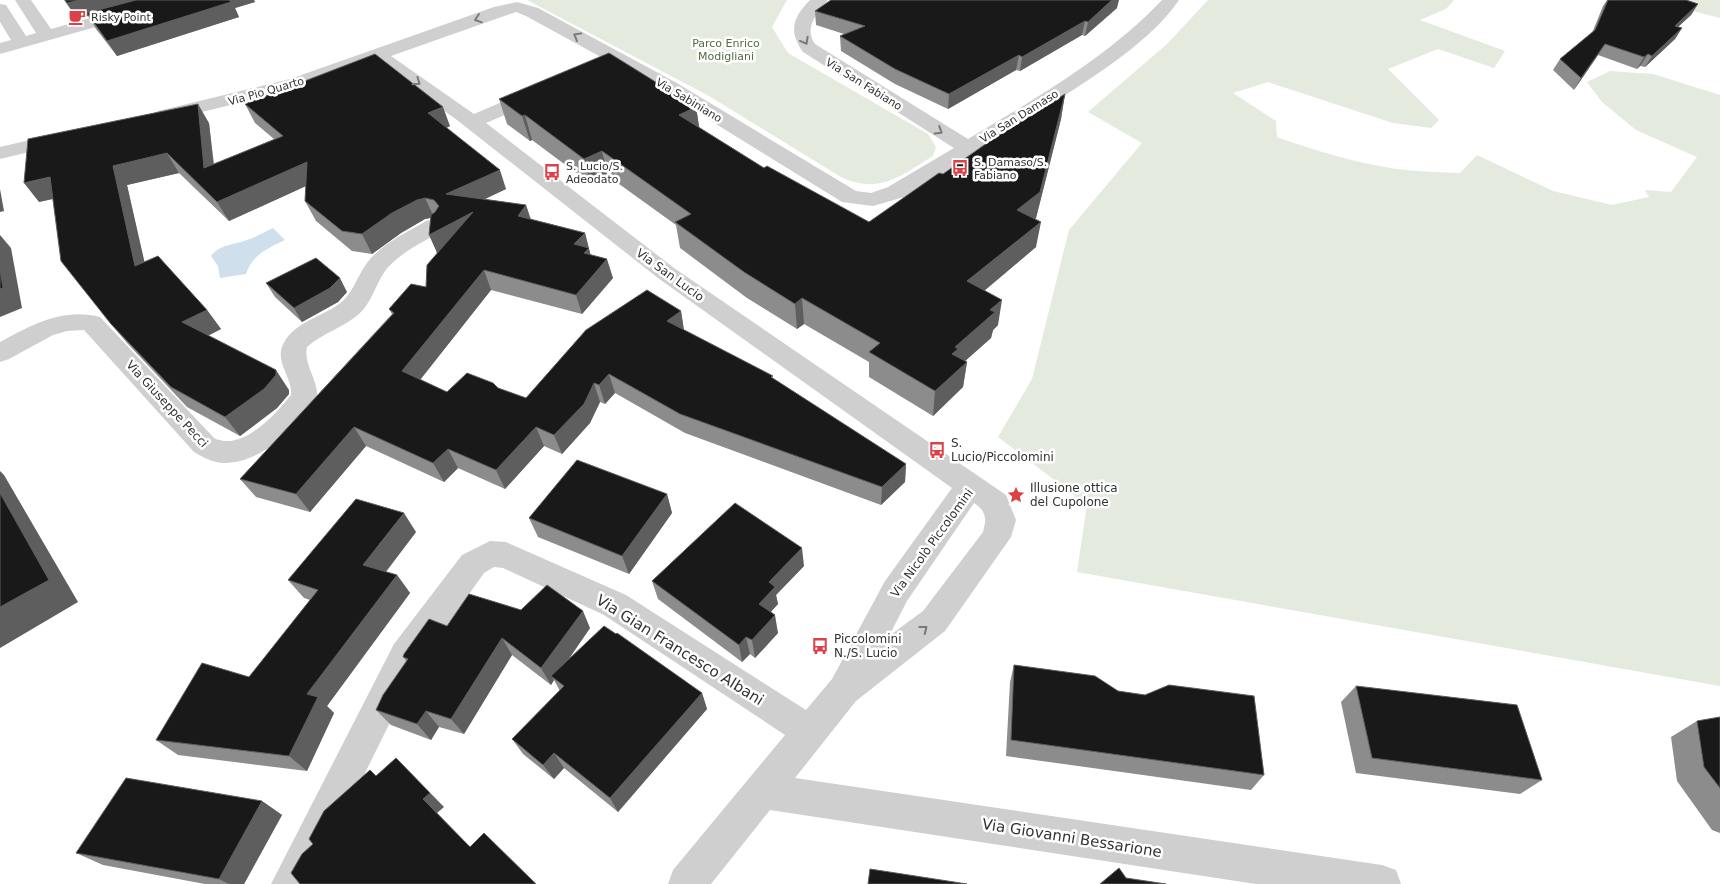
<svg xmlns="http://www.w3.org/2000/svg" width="1720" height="884" font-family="'DejaVu Sans',sans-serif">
<rect width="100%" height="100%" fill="#fff"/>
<path fill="#e4eade" d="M527 0H787L772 27 788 53 928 134 936 147 933 156C900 176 880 195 841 177L709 96Z
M1208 0H1454L1446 9 1420 20 1505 51 1494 68 1438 49 1388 69 1439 120 1431 128 1393 123 1268 82 1233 93 1276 121 1277 137C1316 151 1356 163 1397 169 1418 172 1439 172 1460 173L1477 155 1553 191 1612 205 1649 197 1645 190 1671 192 1697 157 1636 130 1602 102 1587 82 1610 71 1653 74 1720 95V686L1077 572 1087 505 998 437 1032 379 1069 230 1142 143 1088 112 1167 44Z
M1664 0H1720V18L1670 5Z"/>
<path fill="#cfdfeb" d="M273 228 285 240C268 248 252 255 246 274L220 278 218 266 211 256C220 244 234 245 247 240 256 237 265 232 273 228Z"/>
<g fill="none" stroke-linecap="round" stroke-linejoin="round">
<path fill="#cfcfcf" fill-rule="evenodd" d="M15 0H31L51 29 153 0H179L177 4 0 54V43L11 40 0 22V4L6 5 26 36 36 33Z
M810 0H828C818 14 803 26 815 44L968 139C1036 98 1107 58 1162 0H1179C1153 39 1098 74 1059 99 1008 133 956 165 904 197L873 206 842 202 661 90 526 16 516 12 391 56 474 114 530 90 537 88 544 90 546 94 544 98 486 123 674 268 1006 495 1016 520 1011 537 945 631 856 701 795 778 1382 865 1396 870 1401 884H1256L770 810 711 884H668L673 870 785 735 604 615 503 568 494 567 484 573 418 666 310 884H271L394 644 462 555 490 541 506 542 626 595 806 710 832 679 885 581 952 488 658 278 457 120 375 61 304 87 165 121 158 119 155 115 158 111 290 79 494 7 517 2 538 8 675 82 856 191 871 193 888 187 954 148 803 52C788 31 793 17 810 0ZM974 503C986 511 987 518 983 532L923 611 889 636 907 601Z
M64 132 71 134 74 138 71 142 0 159V147Z
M434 219 442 221 445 226 442 231C422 243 396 254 383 274 375 287 371 303 359 314 344 327 323 333 307 347 303 365 319 380 317 398 300 428 253 470 216 462 208 460 201 456 194 452L84 330 67 331 53 335 9 359 0 362V342C31 325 63 307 100 317L214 438C242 452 275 415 291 395 293 379 276 364 282 347 291 323 320 318 339 304 353 294 357 276 367 263 381 244 406 233 426 221Z"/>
</g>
<path fill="#8c8c8c" d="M64 0H254L255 2 235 8 239 17 117 56 96 29 88 16 77 19Z
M1607 0H1686L1698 4 1691 15 1678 27 1682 28 1675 39 1645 67 1640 66 1637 69 1598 55 1574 90 1553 70 1560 59 1592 33 1603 6Z
M1117 8 1085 36 1082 35 1020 71 1016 70 948 109 895 84 841 51 840 36 844 34 816 25 815 11Z
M1065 94 1061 119 1036 218 1035 219 1036 247 984 291 998 325 993 330 991 338 965 361 967 362 963 387 933 416 869 377V362L804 324 797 329 747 298 680 248 676 225 608 176 591 184 532 140 530 141 507 124 499 99 696 107 699 127 764 168 869 222Z
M245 104 450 126 447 128 506 189 484 199 526 205 531 219 585 233 590 254 613 278 582 314 491 290 420 380 447 392 498 388 526 398 681 311 684 330 773 379 906 464 905 482 881 505 685 433 615 393 605 404 600 402 590 423 562 454 544 446 505 489 458 468 444 482 366 446 310 512 256 497 240 479 392 314 389 309 426 287 437 254 431 218 425 219 401 233 372 254 352 251 316 221 305 201 306 186 229 221 179 173 127 185 144 262 207 310 221 329 208 336 289 390V394L277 408 240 436 187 407 127 343 111 324 53 199 39 202 209 123 214 164 274 139 255 123Z
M266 283 347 292 338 302 302 322 275 297Z
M667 494 672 513 629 574 538 537 529 518Z
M416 532 386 572 397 575 410 593 327 706 334 713 307 771 178 755 156 740 249 677 310 600 304 598 288 580Z
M804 566 776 595 778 604 770 612 778 633 755 658 750 654 742 662 658 599 652 581Z
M521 610 590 628 568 660 702 693 707 709 618 812 564 768 554 779 523 754 512 739 560 691 554 680 551 685 512 655 464 734 439 727 431 740 391 725 376 710 407 662 403 657 447 626Z
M1014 665 1118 691 1264 775 1251 790 1006 756 1010 682Z
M1356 686 1542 780 1520 794 1356 773 1341 702Z
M1720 717V833L1712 830 1677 781 1671 737 1697 721Z
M262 801 282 815 244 884H205L103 865 76 853Z"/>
<path fill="#5e5e5e" d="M80 0H146L77 19 67 3Z
M226 0H254L255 2 235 8 239 17 117 56 107 41Z
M1112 0H1119L1117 8 1085 36 1088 22Z
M1698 4 1691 15 1667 37 1675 26Z
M1085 21 1082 35 1020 71 1022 57Z
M1682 28 1675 39 1645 67 1652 56Z
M1605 44 1598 55 1574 90 1581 78Z
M1648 54 1640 66 1637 69 1644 57Z
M1019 55 1016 70 948 109 949 94Z
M1065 94 1061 119 1036 218 1013 236 1017 210Z
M198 104 209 123 216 188 204 168Z
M443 107 450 126 436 132 428 113Z
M696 107 700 132 679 115Z
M525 115 532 140 530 141 522 116Z
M602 151 608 176 591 184 584 159Z
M167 153 179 173 127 185 150 286 135 266 113 166Z
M307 162 317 181 229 221 217 202Z
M500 170 506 189 454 214 446 194Z
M50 177 65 196 39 202 24 183Z
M0 189 4 211 0 212Z
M425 198 434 217 425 219 401 233 372 254 362 234 392 213 417 200Z
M526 205 532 225 518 216Z
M473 212 438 255 429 235Z
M1041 222 1036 247 965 307 967 281Z
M585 233 594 268 574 244Z
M0 235 11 248 22 308 0 317Z
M607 259 613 278 582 314 576 295Z
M484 270 491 290 412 390 402 371Z
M340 278 347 292 338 302 302 322 294 308Z
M802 298 804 324 797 329 795 304Z
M1002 300 998 325 993 330 991 338 955 370 967 362 963 387 933 416 935 391 955 347 990 310Z
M207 310 221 329 197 341 182 322Z
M681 311 684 331 667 321Z
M276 370 289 390V394L277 408 240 436 225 417Z
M609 374 615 393 605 404 599 385Z
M594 383 600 402 590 423 562 454 554 435Z
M354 427 366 446 310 512 296 494Z
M536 427 544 446 505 489 496 470Z
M448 449 458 468 444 482 433 463Z
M906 464 905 482 881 505 882 487Z
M0 471 4 475 78 602 0 648Z
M667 494 672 513 629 574 622 556Z
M404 513 416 532 377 583 363 565Z
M802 548 804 566 776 595 778 604 762 622 759 604 769 582Z
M397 575 410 593 327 706 334 713 307 771 289 756 307 694Z
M583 611 590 628 555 679 551 676 554 680 551 685 541 668Z
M775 615 778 633 755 658 752 640Z
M746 637 750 654 742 662 739 645Z
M502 638 512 655 464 734 451 719Z
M702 693 707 709 618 812 610 798Z
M426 711 439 727 431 740 417 724Z
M554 753 564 768 554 779 543 765Z
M396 758 444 807 437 813 483 860 423 799Z
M262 801 282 815 244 884H229L219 879Z"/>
<path fill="#191919" stroke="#5e5e5e" d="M65 0H80L67 3Z
M136 0H229L231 2 107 41 87 13Z
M831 0H1112L1088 22 1085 21 1022 57 1019 55 949 94 895 69 840 36 865 26 815 11Z
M1608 0H1686L1698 4 1675 26 1682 28 1652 56 1648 54 1644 57 1605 44 1581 78 1560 59 1595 30Z
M609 53 696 107 679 115 764 168 767 166 869 222 939 173 943 174 990 141 1065 94 1040 192 1017 210 1041 222 967 281 1002 300 990 310 995 312 955 347 958 349 952 354 967 362 935 391 869 352 880 343 802 298 795 304 744 272 675 222 691 214 602 151 584 159 525 115 522 116 499 99Z
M375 54 443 107 428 113 500 170 446 194 526 205 518 216 585 233 574 244 589 248 584 253 607 259 576 295 484 270 402 371 447 392 467 373 493 383 498 388 526 398 586 330 647 290 681 311 667 321 773 376 771 377 906 464 882 487 680 414 609 374 599 385 594 383 584 404 554 435 536 427 496 470 448 449 433 463 354 427 296 494 240 479 394 313 389 309 411 284 426 287 427 265 473 212 429 235 431 215 435 212 439 206 434 200 425 198 417 200 392 213 362 234 342 231 305 201 307 162 217 202 167 153 113 166 135 266 158 256 207 310 182 322 276 370V375L264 389 225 417 171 387 111 324 61 261 50 177 24 183 28 139 198 104 204 168 283 136 245 104Z
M316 258 340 278 330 288 294 308 266 283Z
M0 269 3 288 0 289Z
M577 460 667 494 622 556 529 518Z
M0 493 49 580 0 607Z
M356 499 404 513 363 565 397 575 307 694 318 697 289 756 156 740 202 663 249 677 318 590 288 580Z
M735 503 802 548 769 582 775 587 759 604 775 615 752 640 746 637 739 645 652 581Z
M547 585 583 611 541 668 502 638 451 719 426 711 417 724 376 710 383 695 408 659 403 657 404 654 429 619 447 626 469 594 521 610Z
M604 626 616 634 617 633 702 693 610 798 554 753 543 765 512 739 564 686 551 676Z
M1014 665 1095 676 1118 691 1145 695 1169 685 1254 696 1264 775 1011 740Z
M1356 686 1517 705 1542 780 1372 758Z
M1720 717V788L1704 767 1697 721Z
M396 758 430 793 423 799 470 847 484 833 536 884H300L291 873 302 854 313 844 309 839 324 811 370 770 376 776Z
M126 778 262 801 219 879 76 853Z
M1119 868 1126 878 1166 884H1100Z
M870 869 967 884H868Z"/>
<defs><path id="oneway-chevron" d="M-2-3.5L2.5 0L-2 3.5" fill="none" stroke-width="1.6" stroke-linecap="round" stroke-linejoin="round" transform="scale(1.25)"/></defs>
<g stroke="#797979">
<use href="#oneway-chevron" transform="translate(478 19) rotate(161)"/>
<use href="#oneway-chevron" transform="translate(577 36) rotate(-151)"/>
<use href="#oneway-chevron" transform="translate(805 41) rotate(61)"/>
<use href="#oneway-chevron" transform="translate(417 82) rotate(35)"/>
<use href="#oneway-chevron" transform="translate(939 131) rotate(32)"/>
<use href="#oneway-chevron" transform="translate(924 629) rotate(-38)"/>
</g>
<defs>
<g id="cafe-bare" transform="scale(1.35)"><path d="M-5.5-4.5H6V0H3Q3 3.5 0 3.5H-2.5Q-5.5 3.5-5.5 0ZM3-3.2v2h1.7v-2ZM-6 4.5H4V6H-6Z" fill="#db4146" stroke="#fff" stroke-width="2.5" paint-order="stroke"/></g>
<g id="bus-bare" transform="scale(1.35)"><path d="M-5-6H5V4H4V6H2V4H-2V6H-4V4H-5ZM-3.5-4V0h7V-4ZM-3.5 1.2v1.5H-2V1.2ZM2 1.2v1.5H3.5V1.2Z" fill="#db4146" stroke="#fff" stroke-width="2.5" paint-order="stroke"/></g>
<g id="sight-bare" transform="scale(1.35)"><path d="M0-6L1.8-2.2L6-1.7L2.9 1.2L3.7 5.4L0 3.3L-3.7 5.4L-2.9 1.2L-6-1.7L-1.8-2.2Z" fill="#db4146" stroke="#fff" stroke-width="2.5" paint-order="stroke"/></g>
</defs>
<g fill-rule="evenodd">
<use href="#cafe-bare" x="77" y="17"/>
<use href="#bus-bare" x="960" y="168"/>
<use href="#bus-bare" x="552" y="172"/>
<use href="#bus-bare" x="937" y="450"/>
<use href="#sight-bare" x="1016" y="495"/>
<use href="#bus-bare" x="820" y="646"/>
</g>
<g text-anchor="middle" stroke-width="5" stroke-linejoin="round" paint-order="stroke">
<g font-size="11" fill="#323232" stroke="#fff" text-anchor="start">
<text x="91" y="21">Risky Point</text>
<text x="974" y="166">S. Damaso/S.<tspan x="974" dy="13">Fabiano</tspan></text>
<text x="566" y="170">S. Lucio/S.<tspan x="566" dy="13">Adeodato</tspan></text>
</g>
<g font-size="11" fill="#536c41" stroke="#fff">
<text x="726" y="47">Parco Enrico<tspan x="726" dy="13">Modigliani</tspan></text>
</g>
<g font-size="11" fill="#323232" stroke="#fff">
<text transform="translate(864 84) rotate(32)" y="4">Via San Fabiano</text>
<text transform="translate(266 91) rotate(-16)" y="4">Via Pio Quarto</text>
<text transform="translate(689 100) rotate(31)" y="4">Via Sabiniano</text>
<text transform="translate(1019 116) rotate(-32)" y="4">Via San Damaso</text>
</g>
<g font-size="12" fill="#323232" stroke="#fff">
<text transform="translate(670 275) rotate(36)" y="4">Via San Lucio</text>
<text transform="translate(167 404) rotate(47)" y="4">Via Giuseppe Pecci</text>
<text transform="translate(932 543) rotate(-54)" y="4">Via Nicolò Piccolomini</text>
</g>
<g font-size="12" fill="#323232" stroke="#fff" text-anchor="start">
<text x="951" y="447">S.<tspan x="951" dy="14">Lucio/Piccolomini</tspan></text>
<text x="1030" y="492">Illusione ottica<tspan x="1030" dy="14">del Cupolone</tspan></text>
<text x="834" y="643">Piccolomini<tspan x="834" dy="14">N./S. Lucio</tspan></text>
</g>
<g font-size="15" fill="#323232" stroke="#fff">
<text transform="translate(680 650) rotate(32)" y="5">Via Gian Francesco Albani</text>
<text transform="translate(1072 838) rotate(9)" y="5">Via Giovanni Bessarione</text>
</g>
</g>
</svg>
